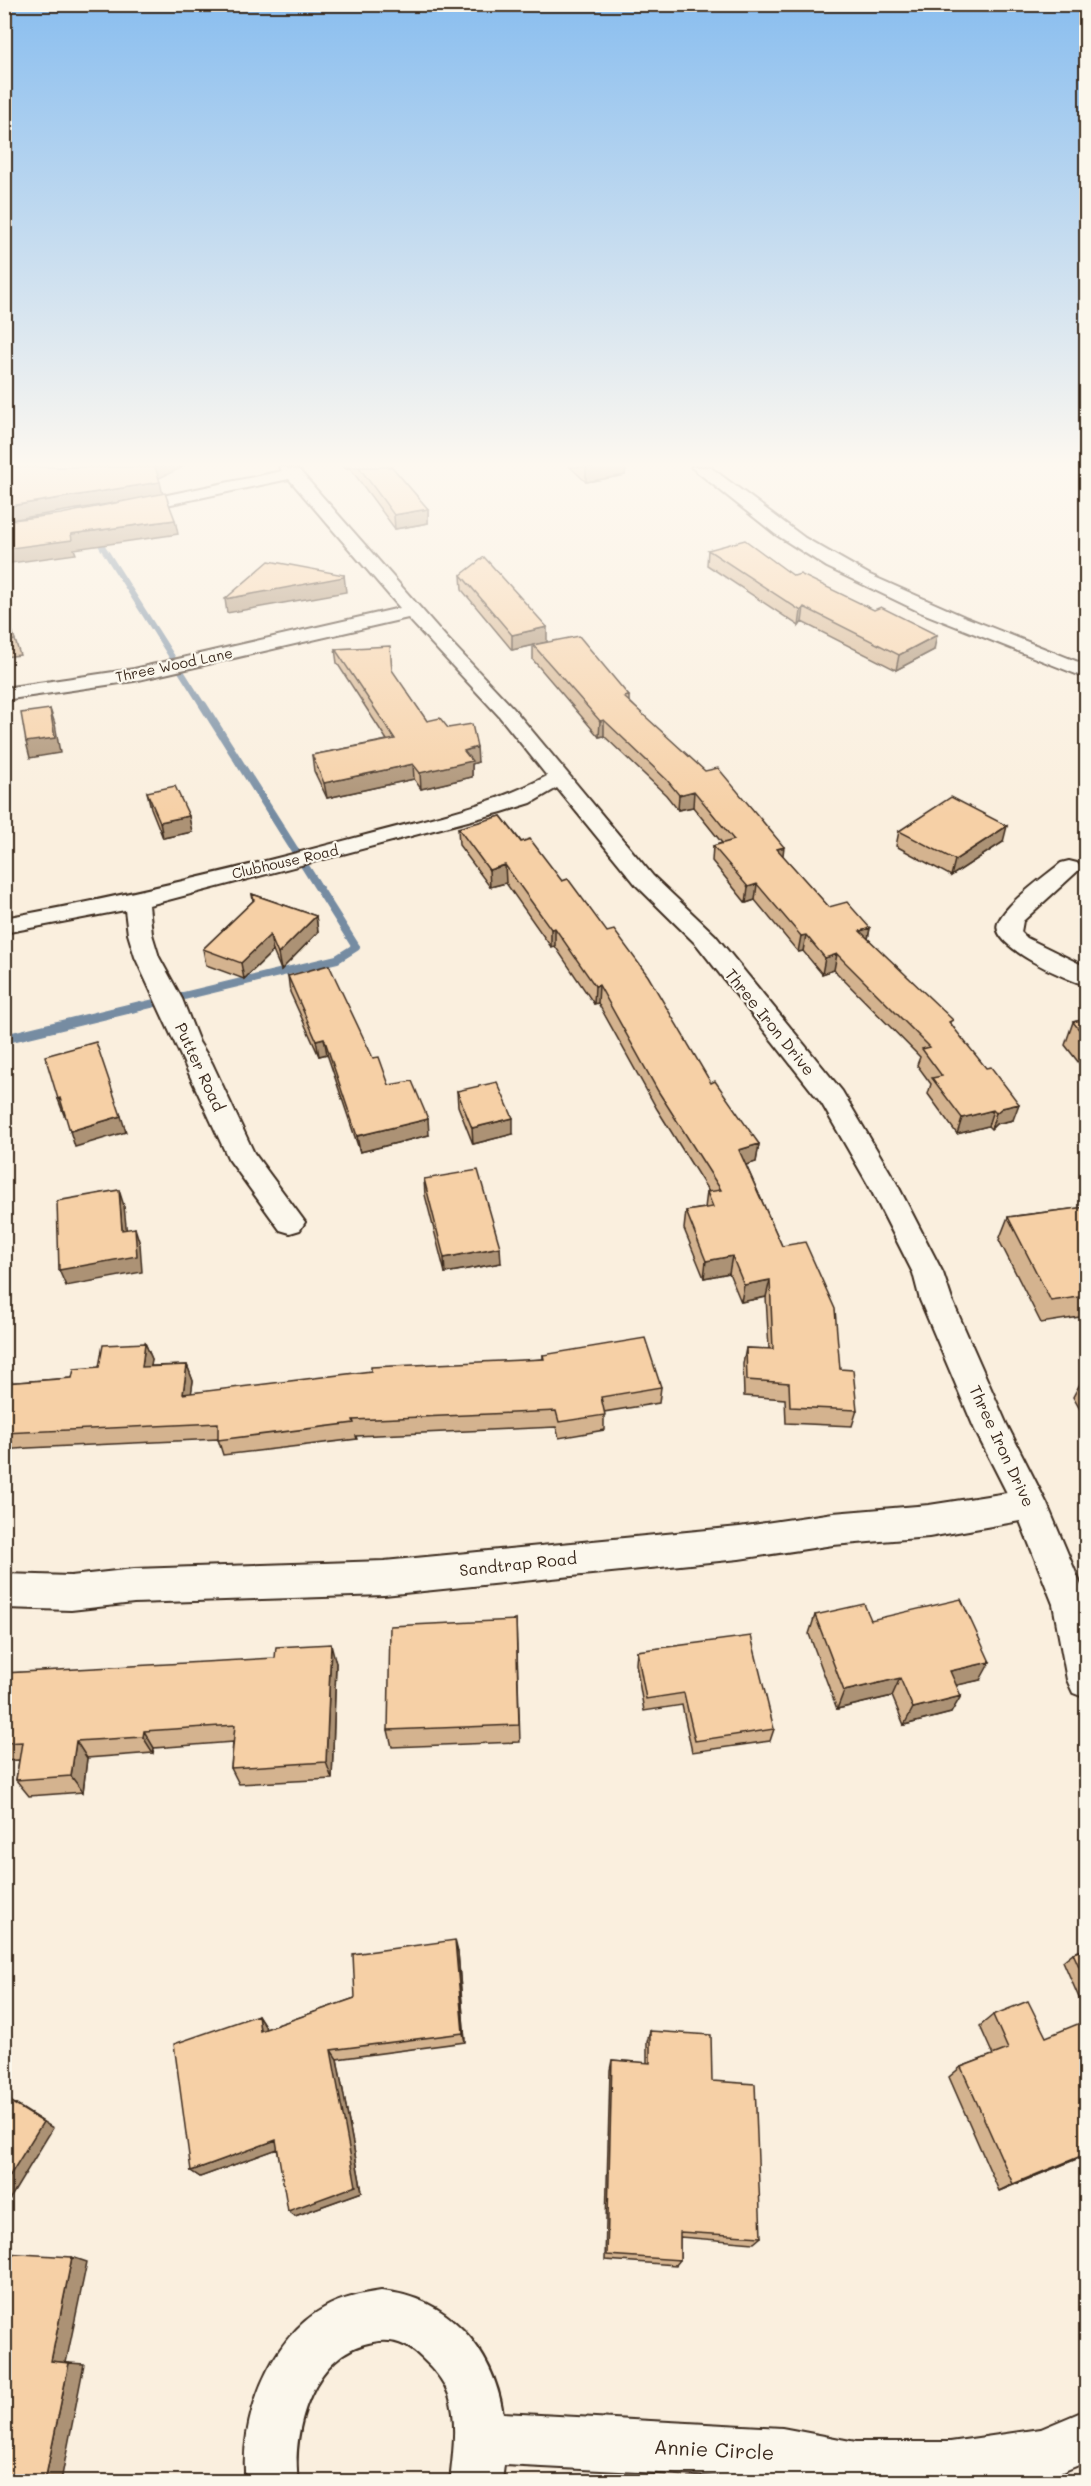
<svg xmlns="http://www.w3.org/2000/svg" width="1091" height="2486" font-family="Mali,sans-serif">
<rect width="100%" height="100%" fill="#faefde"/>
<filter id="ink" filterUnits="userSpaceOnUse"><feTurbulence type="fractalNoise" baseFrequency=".0167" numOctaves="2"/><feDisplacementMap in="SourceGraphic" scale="12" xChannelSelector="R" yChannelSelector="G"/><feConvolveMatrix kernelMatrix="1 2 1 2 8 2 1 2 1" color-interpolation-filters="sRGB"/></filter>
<g filter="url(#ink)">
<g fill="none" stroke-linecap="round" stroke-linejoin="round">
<path stroke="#768ca2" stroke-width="6" d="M71 497 203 706"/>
<path stroke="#768ca2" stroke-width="8" d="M134 1008 337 959 356 947 203 705"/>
<path stroke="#768ca2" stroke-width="10" d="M4 1039 140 1006"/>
<g stroke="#3b2a1e" stroke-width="4">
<path id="street" d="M279 467 299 470 445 636 513 708 653 876 715 935 842 1091 897 1184 943 1273 952 1300 1007 1425 1047 1504 1086 1597V1698L1073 1693 1067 1680 1053 1604 1020 1521 929 1537 833 1545 739 1559 384 1595 134 1603 71 1610 4 1608V1574L71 1576 134 1569 384 1561 739 1527 833 1513 929 1505 1007 1493 975 1430 920 1300 913 1273 869 1186 822 1104 697 945 637 886 557 788 531 803 502 812 149 905 152 934 159 957 182 999 199 1042 212 1063 254 1153 305 1222 300 1230 290 1233 280 1230 228 1158 135 957 128 934 125 910 4 933V918C127 896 246 867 366 835 428 818 491 806 547 776L499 716 408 618 134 681 4 700V688L134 669 400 608 289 479 129 513 121 508 129 503 282 471Z
M691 467H710L805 538 870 575 965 617 1086 665V678L920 612 827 567 775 534Z
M1069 861 1077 863 1081 868 1023 921 1021 932 1027 938 1086 967V985C1067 980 989 946 998 923 1005 904 1044 877 1061 863Z
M381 2291C448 2297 493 2349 503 2413L782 2428 856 2442H950L1041 2429 1086 2410V2462L1038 2482H755V2478L504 2465 502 2482H450C453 2454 458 2422 449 2395 444 2381 433 2368 422 2358 408 2344 393 2338 373 2342 313 2352 291 2429 298 2482H246C238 2422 269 2338 324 2308 341 2298 361 2294 381 2291Z"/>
</g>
<use href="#street" fill="#fbf7ec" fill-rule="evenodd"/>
</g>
<path fill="#d4b38f" stroke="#3b2a1e" stroke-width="1.5" d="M344 467H392L428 509V523L395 529 350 468 346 469Z
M570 467H626L625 475 586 482Z
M708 550 794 576 934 650 896 670 802 622 799 626 707 565Z
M461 575 547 642 629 696V701L783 856 829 907 870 928 868 939 952 1025 1013 1120 996 1124 991 1129 988 1126 957 1134 928 1094 931 1084 917 1065 920 1057 834 970 822 974 803 951 798 952 755 900 746 903 712 861 713 846 722 843 693 807 678 810 666 795 604 736 599 737 533 660V645L512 650 462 590Z
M4 605 15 640 20 655 4 657Z
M335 649 392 671 427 721 448 728 478 762 472 764V777L421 789 414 779 327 798 314 771 312 755 387 740 337 663Z
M147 792 192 832 163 838 151 808Z
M501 816 759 1144 756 1162 746 1165 782 1246 840 1369 857 1410 852 1426 786 1423 785 1399 744 1396 743 1364 746 1348 769 1349 766 1297 741 1302 729 1273 704 1278 684 1229 686 1211 705 1208 707 1192H709L657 1109 598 1003 594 1004 555 946 551 947 506 883 490 887 459 845 458 828Z
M899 831 1003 842 951 876 896 846Z
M252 894 316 916 318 932 281 970 273 951 244 979 206 965 203 949 253 901Z
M288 976 373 1058 389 1085 429 1135 360 1152 327 1054 319 1056 290 992Z
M1086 1019V1072L1065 1045 1073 1022Z
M457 1091 513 1134 473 1144 458 1106Z
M424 1179 501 1263 445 1273 425 1195Z
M1086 1207V1316L1041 1323 999 1240 1008 1217Z
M145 1343 152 1359 151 1366 187 1365 193 1381 191 1393 543 1359V1355L661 1387 659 1403 604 1412V1430L559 1438 556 1427 356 1436 357 1439 223 1455 218 1439 28 1448 4 1450V1383L72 1378 99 1367Z
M1086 1381V1420L1073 1397 1081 1382Z
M815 1615 871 1620 980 1680 956 1685 951 1713 904 1725 892 1696 837 1709 809 1634Z
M516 1620 520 1742 392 1747 388 1730Z
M637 1651 774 1729 770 1741 692 1752 682 1705 644 1711 636 1664Z
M336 1663 332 1779 239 1784 231 1768 233 1742 154 1748 153 1753 87 1758 83 1792 29 1796 16 1780 19 1760 4 1761V1673Z
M1086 1949V2014L1063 1961 1073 1953Z
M458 1952 465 2042 337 2059 362 2192 295 2216 277 2149 200 2177 191 2171 258 2015 265 2026 266 2029 355 1998Z
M993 2015 1046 2037 1086 2155 999 2191 949 2077 961 2067 993 2055 980 2026Z
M650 2031 761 2237 754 2243 680 2237V2260L676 2265 605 2260 610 2070 612 2060 647 2063V2042Z"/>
<path fill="#ac9274" stroke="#3b2a1e" stroke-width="1.5" d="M154 467H183L157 479Z
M590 467H626L625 475 586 482V468Z
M160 482 163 495 4 521V507Z
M428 509V523L395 529 394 515Z
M175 520 178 534 74 549 76 554 4 564V549L71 534Z
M344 575 346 592 227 613 225 599Z
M804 607 802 622 799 626 801 611Z
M547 627V642L512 650V635Z
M937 635 934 650 896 670 899 655Z
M50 709 55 724 60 753 30 758 26 742Z
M604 720V736L599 737 600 721Z
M477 747 478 762 472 764V777L421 789 420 773 464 751Z
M413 764 414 779 327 798 324 783Z
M694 791 693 807 678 810 679 795Z
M189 816 192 832 163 838 160 822Z
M1007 826 1003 842 951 876 955 860Z
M784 847 782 863 777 849Z
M505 865 506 883 490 887 489 870Z
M757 884 755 900 746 903 748 887Z
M316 916 318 932 281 970 278 954Z
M555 928V946L551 947V929Z
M870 928 867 944 860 931Z
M270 935 273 951 244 979 241 963Z
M806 935 803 951 798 952 801 936Z
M837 954 834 970 822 974 825 958Z
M599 985 598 1003 594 1004 595 986Z
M324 1038 327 1054 319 1056 316 1040Z
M60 1098 66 1114 64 1115 58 1099Z
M1019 1104 1013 1120 996 1124 991 1129 996 1113 1002 1108Z
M993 1110 988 1126 957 1134 962 1118Z
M121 1116 126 1132 75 1147 70 1131Z
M513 1118V1134L473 1144 472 1128Z
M428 1119 429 1135 360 1152 357 1136Z
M759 1144 756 1162 736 1168 739 1150Z
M119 1190 124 1206 128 1246 122 1230Z
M135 1228 140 1244 142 1272 66 1286 59 1270Z
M500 1247 501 1263 445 1273 444 1258Z
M732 1256 729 1273 704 1278 706 1261Z
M770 1280 766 1297 741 1302 744 1285Z
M145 1343 152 1359 148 1383 142 1367Z
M187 1365 193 1381 189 1410 183 1394Z
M331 1644 336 1663 332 1779 326 1762Z
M990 1662 980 1680 940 1689 950 1671Z
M900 1678 892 1696 837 1709 844 1691Z
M961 1696 951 1713 904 1725 913 1708Z
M144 1731 154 1748 153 1753 143 1737Z
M76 1741 87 1758 83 1792 71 1776Z
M455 1940 458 1952 465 2042 463 2033Z
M258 2015 265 2026 268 2041 260 2031Z
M331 2050 337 2059 362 2192 295 2216 288 2211Z
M4 2097 53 2128 8 2202 4 2200Z
M276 2140 283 2147 200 2177 191 2171Z
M1086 2154V2155L999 2191 1013 2184Z
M72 2257 87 2262 66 2363 51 2361Z
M69 2363 84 2364 61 2481H45Z"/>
<path fill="#f6d0a6" stroke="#3b2a1e" stroke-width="1.5" d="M20 467H155L160 482 4 507V468Z
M359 467H392L428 509 394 515Z
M165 493 175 520 71 534 72 540 4 549V521L61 514Z
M745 540 794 576 800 574 874 610 881 607 937 635 899 655 804 607 801 611 708 550Z
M484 557 547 627 512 635 461 575Z
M269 561 344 575V577L225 599Z
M4 605 15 640 4 641Z
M579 636 629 696 624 697 705 771 718 768 784 847 777 849 829 907 847 902 870 928 860 931 953 1020 949 1022 986 1068 991 1067 1019 1104 1002 1108 996 1113 993 1110 962 1118 932 1078 942 1076 922 1049 930 1047 837 954 825 958 806 935 801 936 757 884 748 887 713 846 734 840 694 791 679 795 667 780 604 720 600 721 533 645Z
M390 646 392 670 427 721 440 718 448 728 472 724 477 747 464 751 472 761 420 773 413 764 324 783 312 755 395 739 335 649Z
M50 709 55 738 26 742 21 713Z
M175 786 189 816 160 822 147 792Z
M951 797 1007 826 955 860 899 831Z
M501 816 521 842 530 839 562 881 568 879 607 932 614 930 648 976 711 1083 715 1081 759 1144 739 1150 782 1246 805 1242 835 1309 840 1369 853 1370 857 1410 790 1407 789 1383 747 1380 746 1348 773 1349 770 1280 744 1285 732 1256 706 1261 686 1211 713 1207 707 1192 721 1190 658 1091 599 985 595 986 555 928 551 929 505 865 489 870 458 828Z
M252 894 316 916 278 954 270 935 241 963 203 949 254 900Z
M329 965 373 1058 379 1057 389 1085 412 1081 428 1119 357 1136 324 1038 316 1040 288 976Z
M1086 1019V1038L1073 1022Z
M96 1042 121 1116 70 1131 60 1098 58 1099 45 1056Z
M497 1082 513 1118 472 1128 457 1091Z
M478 1170 500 1247 444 1258 424 1179Z
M119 1190 122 1230 135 1228 137 1256 59 1270 57 1201Z
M1086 1207V1296L1051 1301 1008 1217Z
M645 1338 661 1387 601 1397 605 1415 559 1422 556 1411 353 1420 354 1423 218 1440V1423L4 1433V1383L72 1378 74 1369 99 1367 103 1345 145 1343 142 1367 187 1365 183 1394 371 1371V1367L544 1359 543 1355Z
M1086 1381V1392L1081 1382Z
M961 1599 990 1662 950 1671 961 1696 913 1708 900 1678 844 1691 815 1615 864 1604 871 1620Z
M516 1620 519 1725 388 1730 390 1626Z
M751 1636 774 1729 695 1741 684 1693 646 1699 637 1651Z
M331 1644 326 1762 231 1768 235 1725 144 1731 143 1737 76 1741 71 1776 16 1780 22 1742 4 1743V1673L275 1658 276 1647Z
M455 1940 463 2033 331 2050 356 2186 288 2211 276 2140 191 2171 174 2044 258 2015 260 2031 355 1998 353 1954Z
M1086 1949V1982L1073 1953Z
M1028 2001 1046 2037 1085 2021 1086 2024V2154L1013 2184 961 2067 1008 2049 993 2015Z
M650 2031 711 2035 712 2081 755 2084 761 2237 680 2232V2260L607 2255 612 2060 650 2063Z
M4 2098 43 2122 4 2185Z
M4 2253 72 2257 51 2361 69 2363 45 2481H4Z"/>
</g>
<linearGradient id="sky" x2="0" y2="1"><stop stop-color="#8abeef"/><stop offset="0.57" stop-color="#fdf8f0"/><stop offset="1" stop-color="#fdf8f0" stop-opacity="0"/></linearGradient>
<rect width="1091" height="815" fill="url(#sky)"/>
<g text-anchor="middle" stroke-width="4.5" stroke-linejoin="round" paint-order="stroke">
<g font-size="14" fill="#3b2a1e" stroke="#fbf7ec">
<text transform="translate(174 665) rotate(-12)" y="5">Three Wood Lane</text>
<text transform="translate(285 862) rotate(-13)" y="5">Clubhouse Road</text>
</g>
<g font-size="16" fill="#3b2a1e" stroke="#fbf7ec">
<text transform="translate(770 1022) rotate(51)" y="6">Three Iron Drive</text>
<text transform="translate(200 1067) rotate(65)" y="6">Putter Road</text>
<text transform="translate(1002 1446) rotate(65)" y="6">Three Iron Drive</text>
<text transform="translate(518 1564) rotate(-6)" y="6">Sandtrap Road</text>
</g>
<g font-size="20" fill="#3b2a1e" stroke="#fbf7ec">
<text transform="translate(714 2450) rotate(3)" y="7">Annie Circle</text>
</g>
</g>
<rect width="1091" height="2486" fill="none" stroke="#fbf7ec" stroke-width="24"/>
<rect x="12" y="12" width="1067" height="2462" fill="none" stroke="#3b2a1e" stroke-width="2" filter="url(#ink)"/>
</svg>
